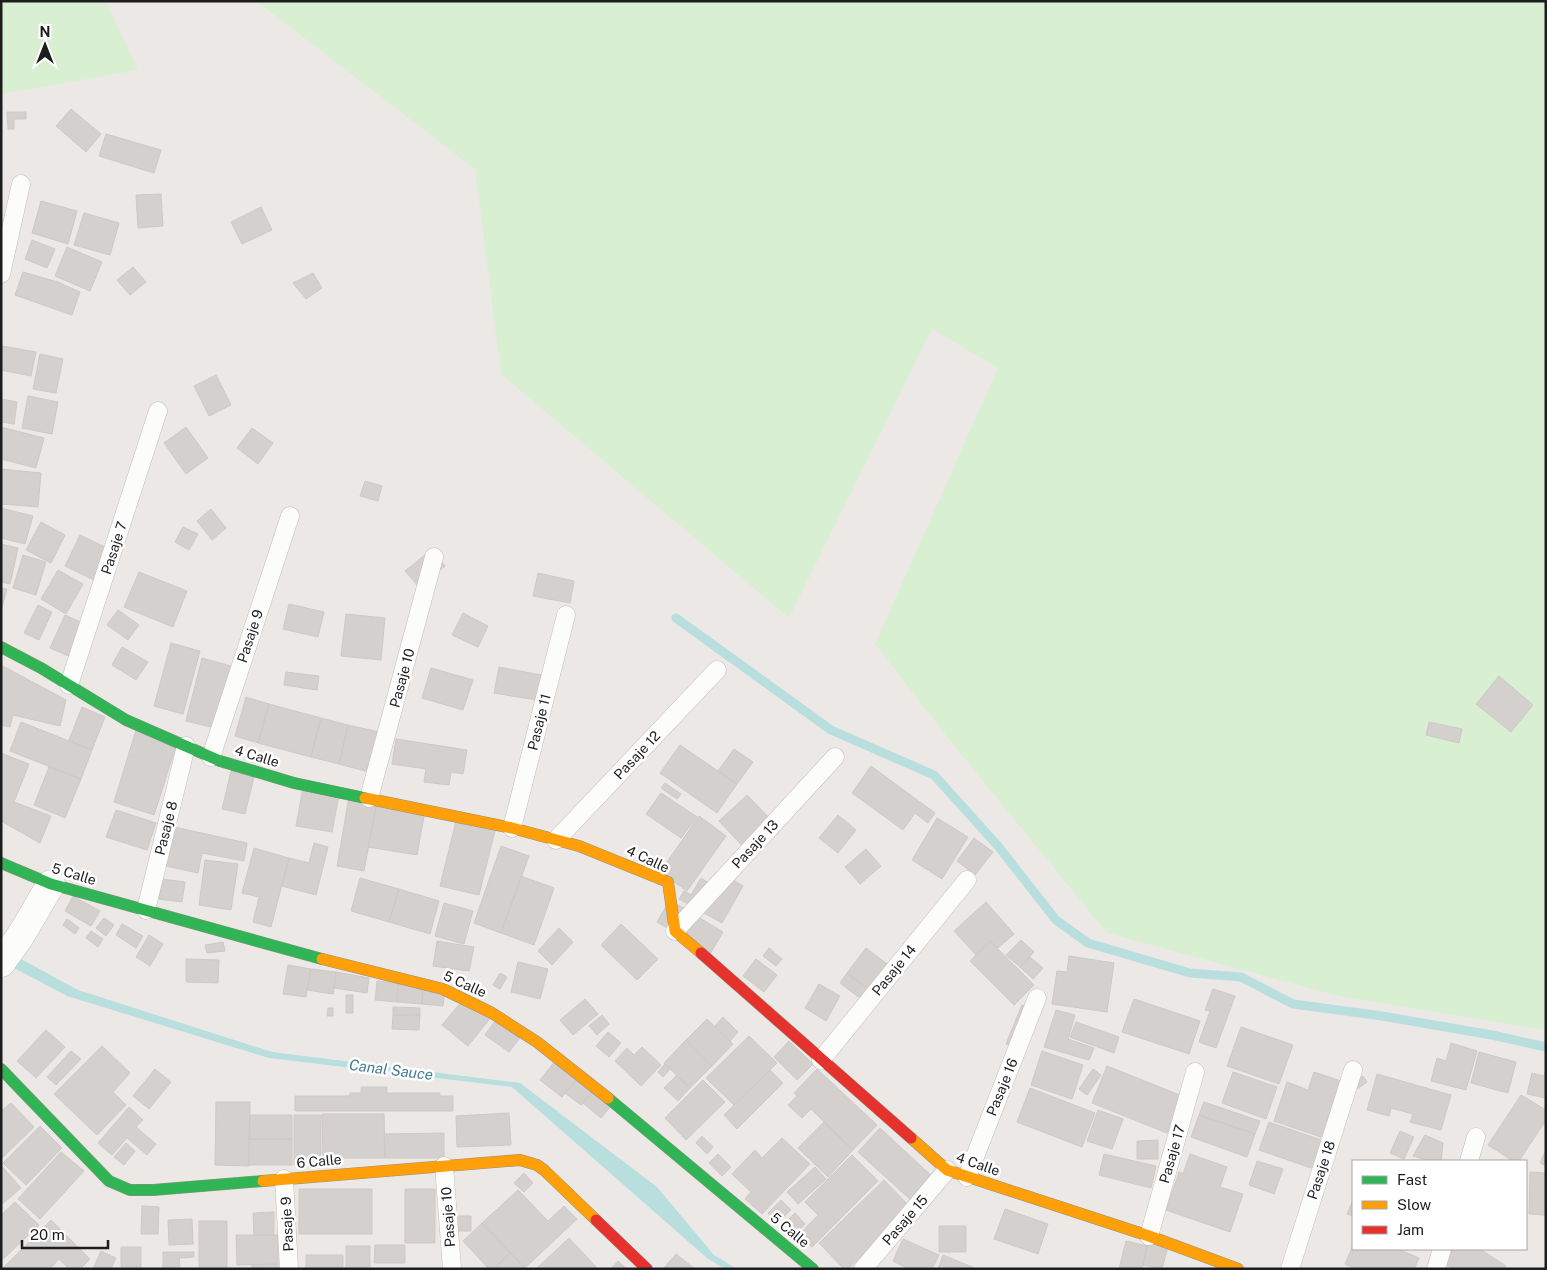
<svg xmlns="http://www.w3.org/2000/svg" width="1547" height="1270" font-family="'Public Sans',sans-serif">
<rect width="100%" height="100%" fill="#ebe8e6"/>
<path fill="#d8f0d1" d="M1 1H106L138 70 1 94Z
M256 1H1546V1030L1338 996 1107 933 952 743 875 644 998 368 932 329 789 618 501 374 475 169Z"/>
<path fill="#b9dede" d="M1 948 78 990 272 1052 520 1083 657 1187 714 1255 737 1269H725L707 1258 512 1087 269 1058 67 996 1 961Z"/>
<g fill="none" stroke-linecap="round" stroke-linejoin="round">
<path stroke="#b9dede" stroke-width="9" d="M676 618 831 730 934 775 998 846 1056 920 1088 943 1190 973 1241 977 1293 1004 1382 1016 1492 1035 1546 1047"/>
</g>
<path fill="#d3d0ce" stroke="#cec9c7" d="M71 109 101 134 86 152 56 126Z
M7 112H26V119H14V129H8Z
M106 134 161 150 154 173 99 156Z
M161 194 163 226 138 228 136 195Z
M41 201 77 211 68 244 32 233Z
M261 207 272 230 242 244 231 222Z
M84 213 119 223 110 255 74 245Z
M32 240 55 249 47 268 25 259Z
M67 247 102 262 90 291 55 276Z
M133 267 146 282 130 295 117 280Z
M23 272 58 282 80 292 72 315 15 295Z
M313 273 322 288 306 299 293 283Z
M2 346 36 352 31 376 1 370Z
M40 354 63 359 56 393 33 389Z
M216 375 231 405 209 416 194 386Z
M28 396 58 402 52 434 22 428Z
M1 399 17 402 14 424 1 422Z
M1 427 44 438 36 468 1 459Z
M186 427 208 458 186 474 164 443Z
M252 428 273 443 258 464 237 448Z
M1 469 41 473 38 507 1 504Z
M365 481 382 486 378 501 360 496Z
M1 508 33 516 25 544 1 538Z
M211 509 226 528 212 540 197 521Z
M41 522 65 535 51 563 26 550Z
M183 527 198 534 189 550 175 542Z
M80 535 111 550 96 581 65 566Z
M1 544 18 548 10 584 1 582Z
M431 550 445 566 419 587 405 571Z
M23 555 46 562 36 595 13 588Z
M58 570 83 584 66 614 41 599Z
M139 572 187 591 173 627 124 607Z
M538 573 574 581 570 603 533 596Z
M1 588 7 589 1 611Z
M289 604 324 612 318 637 283 629Z
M38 605 52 612 39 640 24 633Z
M118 610 139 625 128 640 107 625Z
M463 613 488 626 478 647 452 635Z
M346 614 385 618 381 660 341 656Z
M65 615 85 624 71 657 50 648Z
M171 643 200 651 183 714 154 706Z
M122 647 148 662 136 680 112 665Z
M202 658 231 666 215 728 186 721Z
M1 665 66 700 60 726 13 715 10 727 1 725Z
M499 667 541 675 536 700 494 693Z
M431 668 473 680 463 710 422 698Z
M286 672 319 676 317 690 284 685Z
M1499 676 1533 705 1511 732 1476 704Z
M246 697 269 704 258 743 235 736Z
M269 704 321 718 311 757 258 743Z
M82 707 105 717 92 750 69 740Z
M321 718 348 725 339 764 311 757Z
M21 722 92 750 81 779 10 751Z
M1429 722 1462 729 1459 743 1426 735Z
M348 725 379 732 369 772 339 764Z
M136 730 177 743 154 815 114 802Z
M396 739 467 750 463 774 451 772 449 785 424 782 426 769 392 764Z
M680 745 737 784 717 813 660 773Z
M734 749 753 762 737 784 718 771Z
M1 753 29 764 14 802 51 816 40 843 1 821Z
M871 766 935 813 928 823 915 813 903 830 852 793Z
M49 767 81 779 65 818 34 805Z
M231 771 254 777 245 814 222 809Z
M665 783 681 794 677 799 661 788Z
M303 788 339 795 332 832 296 826Z
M661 793 697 817 681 838 646 814Z
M747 795 778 827 750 854 719 821Z
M349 797 377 802 364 871 337 866Z
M377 802 425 811 417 855 368 847Z
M116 810 156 823 147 850 106 837Z
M838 815 856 830 838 853 819 838Z
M699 816 726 836 687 891 660 872Z
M457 817 496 827 479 895 440 886Z
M937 818 968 837 942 879 912 860Z
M174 827 247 843 244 861 202 853 198 873 166 866Z
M974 838 993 852 975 875 957 861Z
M314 843 328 847 316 895 282 886 289 858 309 863Z
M501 846 529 856 501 933 474 923Z
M254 848 289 858 271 927 253 922 259 897 242 893Z
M866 849 881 866 860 884 845 867Z
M205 860 238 864 231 910 199 905Z
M722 873 743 886 722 923 679 899 684 891 691 895 701 878 714 886Z
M521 876 554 888 534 945 501 933Z
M360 878 399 889 389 922 351 911Z
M162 879 185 882 182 902 159 899Z
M399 889 439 901 430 934 389 922Z
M73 896 100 911 91 926 65 911Z
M670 900 723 932 710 954 657 922Z
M986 902 1014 934 998 948 990 941 976 955 954 931Z
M444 903 473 911 464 944 435 936Z
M104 918 114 925 106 936 96 928Z
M67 919 79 928 75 934 63 925Z
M122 924 143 936 136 948 116 935Z
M621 924 658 959 637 980 601 945Z
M559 928 573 942 552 965 538 951Z
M91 931 103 939 98 947 86 938Z
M149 935 163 944 150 966 136 957Z
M1021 940 1034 952 1020 967 1006 955Z
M437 941 474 947 469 971 433 966Z
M990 941 1034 985 1014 1005 970 961Z
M223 942 225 951 207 953 205 945Z
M769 948 782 959 776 966 763 956Z
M866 948 891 967 872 992 847 973Z
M1069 956 1114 963 1107 1012 1052 1004 1057 971 1067 972Z
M1030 957 1043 968 1033 979 1020 967Z
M186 959 219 960 218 983 186 982Z
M756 959 777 975 764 992 743 976Z
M518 962 548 969 540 999 511 992Z
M288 965 311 969 306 997 283 994Z
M311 969 336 972 333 994 307 990Z
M336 972 369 978 367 993 334 988Z
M500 973 507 977 500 989 493 985Z
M847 973 872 992 865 1002 840 983Z
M377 981 398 983 397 1002 375 1000Z
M398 983 423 985 422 1004 397 1002Z
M819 984 840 996 826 1021 805 1008Z
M423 985 445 987 443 1006 422 1004Z
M1213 989 1235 996 1216 1048 1199 1042 1210 1011 1205 1010Z
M346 995H353V1013H346Z
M467 995 492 1016 468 1046 442 1025Z
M585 999 598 1014 573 1035 560 1020Z
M1134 999 1200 1021 1189 1054 1122 1032Z
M1022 1005 1039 1012 1023 1051 1006 1044Z
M393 1007 420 1008V1015H393Z
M328 1008H333V1016H327Z
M1056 1010 1075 1015 1068 1039 1094 1048 1089 1060 1044 1047Z
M393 1015H420L419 1030 392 1029Z
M602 1015 609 1024 597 1035 589 1026Z
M498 1017 522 1035 509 1052 485 1035Z
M723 1017 738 1032 730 1041 715 1026Z
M707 1019 733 1044 712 1066 686 1040Z
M1076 1022 1119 1037 1114 1053 1070 1037Z
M1241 1027 1293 1045 1279 1084 1227 1066Z
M46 1030 65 1047 36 1078 17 1061Z
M608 1032 621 1043 609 1057 596 1046Z
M749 1036 777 1063 734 1105 706 1078Z
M686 1040 712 1066 690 1088 664 1063Z
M789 1041 813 1064 797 1080 774 1057Z
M1451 1043 1477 1051 1466 1090 1431 1081 1437 1058 1446 1061Z
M102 1046 130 1073 113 1092 126 1105 97 1135 54 1094Z
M642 1047 661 1065 641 1086 615 1061 627 1048 634 1055Z
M71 1051 81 1059 56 1085 47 1077Z
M1042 1051 1083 1065 1072 1099 1031 1085Z
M1479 1052 1516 1062 1508 1093 1471 1083Z
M559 1056 581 1074 562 1097 540 1080Z
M665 1064 670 1069 663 1077 658 1072Z
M1107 1066 1182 1096 1167 1133 1092 1103Z
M155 1069 171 1082 149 1109 133 1096Z
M817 1069 877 1125 853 1150 811 1109 802 1118 788 1105 797 1096 794 1093Z
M1093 1069 1101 1075 1087 1095 1079 1089Z
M1546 1069V1098L1527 1094 1532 1073 1544 1076Z
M770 1070 783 1083 737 1129 724 1115Z
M1233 1072 1277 1087 1266 1119 1222 1103Z
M1314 1072 1341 1081 1321 1137 1274 1121 1287 1082 1308 1090Z
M581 1074 594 1090 581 1105 565 1093Z
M1377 1074 1451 1095 1441 1130 1410 1122 1413 1114 1391 1108 1389 1116 1367 1110Z
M677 1075 690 1088 678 1101 664 1088Z
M1363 1076 1367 1082 1351 1093 1346 1087Z
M703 1080 725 1102 686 1140 665 1118Z
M361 1087H387V1093H440V1096H453V1111H295V1096H350V1093H361Z
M1030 1088 1095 1113 1082 1147 1017 1122Z
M594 1090 612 1105 601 1118 583 1103Z
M1521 1095 1546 1110V1120L1519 1161H1513L1488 1145Z
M216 1102H250L249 1166 215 1165Z
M1204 1102 1260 1121 1255 1134 1199 1115Z
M11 1103 34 1127 2 1158 1 1111Z
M129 1107 143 1120 136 1127 156 1144 147 1155 127 1138 112 1155 98 1143Z
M1098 1110 1123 1119 1112 1149 1087 1141Z
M509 1113 511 1145 457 1147 456 1116Z
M322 1114H384L385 1158H323Z
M250 1115H292V1139H249Z
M294 1115H321V1165H294Z
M1199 1115 1255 1134 1247 1157 1191 1137Z
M824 1122 853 1150 828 1177 798 1148Z
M1269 1122 1324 1141 1314 1169 1259 1150Z
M40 1126 62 1148 26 1185 3 1163Z
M880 1128 935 1179 913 1202 858 1152Z
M1400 1131 1414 1137 1404 1159 1390 1153Z
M444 1133V1158H385L384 1134Z
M1425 1135 1443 1143 1441 1161H1430L1413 1156Z
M702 1136 713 1147 707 1154 696 1143Z
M782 1138 810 1164 762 1214 745 1199 751 1192 732 1174 755 1150 762 1158Z
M249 1139H292V1165H249Z
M1158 1140V1159H1137V1141Z
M126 1143 135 1151 124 1165 114 1157Z
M1546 1150V1166L1540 1163Z
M61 1152 84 1171 40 1219 18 1199Z
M718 1154 731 1167 722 1176 709 1163Z
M1104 1154 1156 1166 1151 1188 1099 1175Z
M1190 1154 1227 1167 1220 1187 1243 1194 1230 1232 1166 1210 1179 1172 1183 1174Z
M852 1155 878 1181 812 1247 799 1235 818 1215 805 1202Z
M1257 1161 1283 1169 1274 1194 1249 1185Z
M1 1165 21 1188 1 1205Z
M815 1167 826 1179 798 1204 787 1192Z
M1530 1172 1546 1173V1215L1529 1214Z
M524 1173 533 1183 524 1192 514 1183Z
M884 1180 911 1208 848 1269H844L819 1243Z
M299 1189H372V1234H299Z
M405 1189H435V1243H405Z
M518 1190 548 1221 564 1206 577 1219 525 1268 482 1223Z
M781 1200 791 1210 777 1223 768 1213Z
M1353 1200V1216L1347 1214Z
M15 1202 39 1225 1 1261V1215Z
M142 1206 159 1207 158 1234H141Z
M1005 1209 1048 1224 1038 1254 994 1239Z
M274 1212V1235H254L253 1213Z
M795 1213 805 1224 795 1234 785 1223Z
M456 1216H471V1231H456Z
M192 1219 193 1244 169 1245 168 1220Z
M51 1220 90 1259 80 1269H69L59 1259 50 1269H2Z
M199 1221H227V1267H199Z
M482 1223 510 1253 493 1269H489L463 1241Z
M939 1226H966V1252H939Z
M236 1235H278V1264L237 1265Z
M569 1238 598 1269H536Z
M903 1239 939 1255 932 1269H909L893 1261Z
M1126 1241 1147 1246 1142 1269H1119Z
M1148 1241 1168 1246 1162 1269 1143 1265Z
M375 1245H405V1263H374Z
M1353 1245V1249H1398L1419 1258 1414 1269H1355L1345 1264Z
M346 1246H370V1269H346Z
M121 1247H141V1267H121Z
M1451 1249H1480L1506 1266 1504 1269H1453L1442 1262Z
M101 1251 116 1258 111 1269H93Z
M163 1252H194V1257L179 1258 180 1269H163Z
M510 1253 526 1269H493Z
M676 1254 695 1269H663Z
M306 1255H343V1269H306Z
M943 1255 977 1269H938Z
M618 1261 627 1269H611Z
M278 1264V1269H252V1265Z"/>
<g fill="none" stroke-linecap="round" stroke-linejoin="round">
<g stroke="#c1bfbe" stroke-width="19">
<path id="lane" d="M1 274 21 184
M69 685 158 411
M211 757 290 516
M369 798 434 557
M512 828 566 615
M556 840 717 670
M146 910 186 746
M675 931 835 757
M821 1060 967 880
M1469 1161 1476 1137
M444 1166 452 1269
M967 1177 1037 998
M284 1179 289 1269
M1149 1236 1195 1072
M863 1269 947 1170
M1290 1269 1353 1070
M1436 1269 1442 1249"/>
</g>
<g stroke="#c1bfbe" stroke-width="29">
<path id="street" d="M1 963 21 935 51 884"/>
</g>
<g stroke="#95917f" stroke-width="12">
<path id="fast" d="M1 647 41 668 126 720 220 761 294 783 365 798
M1 863 51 884 322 959
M1 1069 109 1181 130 1190H153L263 1181
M608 1098 813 1269"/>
</g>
<g stroke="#95917f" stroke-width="12">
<path id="slow" d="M365 798 512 828 579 846 668 882 675 931 701 953
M322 959 443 989 492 1013 537 1042 608 1098
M911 1138 947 1170 1149 1236 1238 1269
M263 1181 520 1160 537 1165 544 1170 596 1220"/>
</g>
<g stroke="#95917f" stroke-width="12">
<path id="jam" d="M701 953 911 1138
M596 1220 647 1269"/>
</g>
<use href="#lane" stroke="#fcfcfb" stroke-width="18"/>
<use href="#street" stroke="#fcfcfb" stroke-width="28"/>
<use href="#fast" stroke="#30b455" stroke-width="11"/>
<use href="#slow" stroke="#ff9f0a" stroke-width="11"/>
<use href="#jam" stroke="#e5322d" stroke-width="11"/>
</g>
<g text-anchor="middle" stroke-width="5" stroke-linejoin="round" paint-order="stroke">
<g font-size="14" fill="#1d1d1d" stroke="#fff">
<text transform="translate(114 548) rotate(-72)" y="5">Pasaje 7</text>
<text transform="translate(250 636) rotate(-72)" y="5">Pasaje 9</text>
<text transform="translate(402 678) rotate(-75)" y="5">Pasaje 10</text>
<text transform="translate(539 722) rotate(-76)" y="5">Pasaje 11</text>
<text transform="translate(637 755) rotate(-47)" y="5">Pasaje 12</text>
<text transform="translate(257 756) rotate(17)" y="5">4 Calle</text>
<text transform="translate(166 828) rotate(-76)" y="5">Pasaje 8</text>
<text transform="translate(755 844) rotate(-47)" y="5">Pasaje 13</text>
<text transform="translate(648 859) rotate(25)" y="5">4 Calle</text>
<text transform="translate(74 874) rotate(17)" y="5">5 Calle</text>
<text transform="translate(894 970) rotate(-51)" y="5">Pasaje 14</text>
<text transform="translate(465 984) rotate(24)" y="5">5 Calle</text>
<text transform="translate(1002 1087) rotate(-68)" y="5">Pasaje 16</text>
<text transform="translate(1172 1154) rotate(-74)" y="5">Pasaje 17</text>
<text transform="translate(319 1161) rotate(-5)" y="5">6 Calle</text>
<text transform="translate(978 1164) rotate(19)" y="5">4 Calle</text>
<text transform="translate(1321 1170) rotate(-72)" y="5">Pasaje 18</text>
<text transform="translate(448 1217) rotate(-94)" y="5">Pasaje 10</text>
<text transform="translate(905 1220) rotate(-49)" y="5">Pasaje 15</text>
<text transform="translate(287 1224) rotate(-93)" y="5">Pasaje 9</text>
<text transform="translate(790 1230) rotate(40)" y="5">5 Calle</text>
</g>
<g font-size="15" font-style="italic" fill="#437c92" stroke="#fff">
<text transform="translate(391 1070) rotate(7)" y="5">Canal Sauce</text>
</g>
</g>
<rect width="1547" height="1270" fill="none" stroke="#1d1d1d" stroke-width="5"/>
<rect x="1352" y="1160" width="175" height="90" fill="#ffffff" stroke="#a5a5a5"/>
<rect x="1362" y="1176" width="25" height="8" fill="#30b455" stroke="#a5a5a5"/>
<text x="1397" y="1185" font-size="15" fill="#1d1d1d">Fast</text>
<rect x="1362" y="1201" width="25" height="8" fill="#ff9f0a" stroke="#a5a5a5"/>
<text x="1397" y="1210" font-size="15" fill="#1d1d1d">Slow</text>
<rect x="1362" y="1226" width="25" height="8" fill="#e5322d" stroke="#a5a5a5"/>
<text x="1397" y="1235" font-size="15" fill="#1d1d1d">Jam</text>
<g transform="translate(45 45)" stroke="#ffffff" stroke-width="4" paint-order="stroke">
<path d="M0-4L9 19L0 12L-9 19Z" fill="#1d1d1d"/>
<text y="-8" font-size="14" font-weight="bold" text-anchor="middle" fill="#1d1d1d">N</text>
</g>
<path d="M22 1240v8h86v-8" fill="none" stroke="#1d1d1d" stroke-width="2.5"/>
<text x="30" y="1240" font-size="15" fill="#1d1d1d" stroke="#ffffff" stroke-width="4" paint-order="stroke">20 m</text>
</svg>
